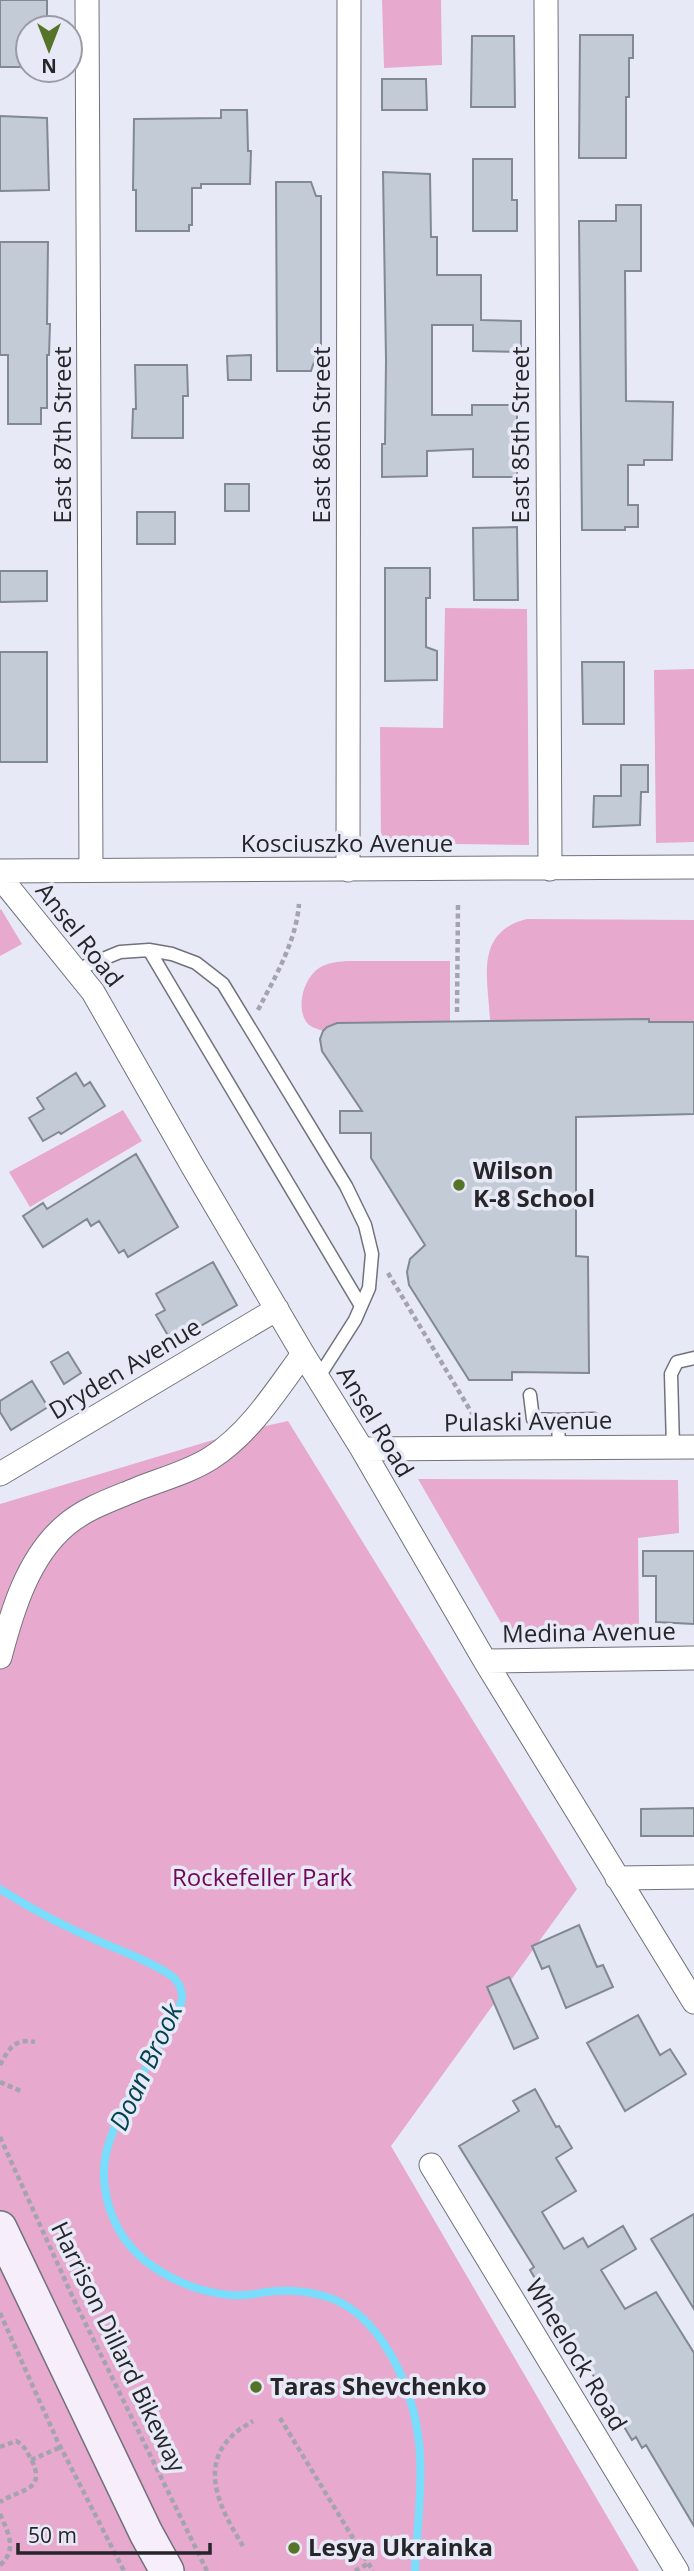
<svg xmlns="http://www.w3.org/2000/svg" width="694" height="2571" font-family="'Open Sans',sans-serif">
<rect width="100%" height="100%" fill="#e8e9f6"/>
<path fill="#e7a9ce" d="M382 0H441L442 65 384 68Z
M445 608 527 609 529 845 381 843 380 727 443 728Z
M694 669V842L656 843 654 670Z
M1 909 22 944 0 956V910Z
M527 919 694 920V1022L490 1020C488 979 474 932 527 919Z
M346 961H450V1021L337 1023 327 1027 323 1031C319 1029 312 1028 308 1024 295 1009 303 979 319 968 327 963 336 962 346 961Z
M123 1110 142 1141 30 1207 9 1172Z
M288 1421 577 1889 391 2146 639 2571H0V1504L243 1431Z
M418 1479 678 1480 679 1533 638 1538 639 1629 507 1633Z"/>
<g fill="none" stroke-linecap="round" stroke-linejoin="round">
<path stroke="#7addfb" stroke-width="8" d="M0 1889C33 1910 67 1928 103 1943 122 1951 159 1965 174 1978 179 1983 182 1989 182 1997 181 2011 168 2027 162 2040 143 2076 112 2118 105 2159 101 2184 108 2213 122 2235 144 2269 189 2291 229 2295 245 2297 261 2292 277 2291 291 2290 310 2292 324 2296 379 2311 410 2382 418 2434 424 2475 417 2529 415 2571"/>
</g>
<path fill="#c3ccd6" stroke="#818993" stroke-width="2" d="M0 0H47V25H28V67H0Z
M580 35H633V58H629V97H626V158H579Z
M472 36H514L515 107H471Z
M382 79H426L427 110H382Z
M221 110H247L248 151H251L250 184H201V188H192V225H189V231H136V190H133L134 119 221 118Z
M0 116 47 118 49 190 0 191Z
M473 159H512V200H517V231H473Z
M383 172 430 174 431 237H437V275H481V320L521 321V352L473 351V325H432V415H472V405H517V477H473V449L427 451V476L382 477V444H385L386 360Z
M276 182H311L316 196H321V356H316L311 371H277Z
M616 205H641V271H625L626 401 673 402 672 460H644V465H628V505H638V527H625V530H582L579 221H616Z
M0 242H48L47 324H50L49 355H47V408H41V424H8V355H0Z
M251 355V380H228L227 356Z
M135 365H187L188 396H183V438H132L133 409H136Z
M225 484H249V511H225Z
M137 512H175V544H137Z
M517 527 518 600H474L473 528Z
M385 568H430V598H426V647L437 651V680L385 681Z
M0 571H47V601L0 602Z
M0 652H47V762H0Z
M582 662H624V724H583Z
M621 765H648V792H641L640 825 593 827 594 796H621Z
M649 1019V1022H694V1114L576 1117V1256L588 1257 589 1373 512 1372V1380H469L409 1285 407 1272 410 1259 425 1245 371 1158V1133H340V1111H362L322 1051 320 1039 323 1031 327 1027 337 1023Z
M76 1073 84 1086 90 1082 105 1106 61 1134 59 1132 43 1141 29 1118 44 1109 37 1098Z
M136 1154 178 1227 128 1257 124 1250 119 1253 99 1221 91 1226 87 1219 43 1247 23 1216 43 1203 47 1209Z
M213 1262 237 1305 183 1336 181 1333 170 1339 156 1315 165 1310 156 1294Z
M68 1352 81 1373 64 1384 51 1362Z
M32 1381 48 1407 11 1430 0 1412V1401Z
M643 1551H694V1624L656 1622V1576H643Z
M694 1808V1836H641V1809Z
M579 1925 597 1967 603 1965 613 1987 566 2008 549 1966 542 1969 532 1946Z
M509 1977 538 2038 514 2049 487 1987Z
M638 2015 660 2055 670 2049 686 2074 625 2111 587 2043Z
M535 2089 556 2127 559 2126 572 2148 556 2158 576 2191 542 2212 564 2249 583 2238 588 2247 623 2226 636 2249 601 2270 625 2309 656 2292 694 2353V2526L646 2445 642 2448 636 2437 632 2440 530 2270 534 2267 459 2146 519 2111 513 2101Z
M694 2214V2309L651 2239Z"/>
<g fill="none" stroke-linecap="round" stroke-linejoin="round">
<g stroke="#71727d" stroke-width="15">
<path id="service" d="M149 950 361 1306
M76 970 120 952 149 950 172 954 196 963 223 984 346 1186 365 1225 372 1254 369 1288 355 1320 318 1378
M530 1395 533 1419 558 1420 559 1448
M558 1420 594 1419
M673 1447 671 1374 677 1362 694 1358"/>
</g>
<g stroke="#71727d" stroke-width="25">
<path id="minor" d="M87 0 91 870
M546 0 550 869
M348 870 349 0
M0 871 694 867
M0 877 93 992 193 1167 303 1354 362 1449 485 1661 694 2002
M362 1449 694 1447
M0 1474 277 1309
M0 1657C12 1611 28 1557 66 1525 86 1508 113 1499 137 1489 162 1479 189 1472 211 1458 250 1433 276 1391 303 1354
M485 1661 694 1658
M617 1878 694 1877
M431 2165 677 2571"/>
</g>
<g stroke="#71727d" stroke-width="36">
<path id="secondary" d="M0 2228 146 2533 167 2571"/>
</g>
<path stroke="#a3a4ae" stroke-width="4.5" stroke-dasharray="5 3.5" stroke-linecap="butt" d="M258 1010C275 977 296 942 299 904
M457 1012 458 903
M388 1273 479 1425
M0 2065C9 2048 15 2038 35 2042
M0 2082 23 2092
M0 2137 75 2302 207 2571
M0 2313 57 2440 124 2571
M280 2418 373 2571
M0 2447 16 2441C25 2445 28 2454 33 2463 45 2491 20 2489 0 2502
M31 2460 61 2447
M0 2514C8 2532 18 2550 0 2565
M243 2546C224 2515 198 2471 230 2438 236 2431 245 2426 253 2421
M355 2571 369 2563"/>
<use href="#service" stroke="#fff" stroke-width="12"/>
<use href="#minor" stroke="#fff" stroke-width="23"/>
<use href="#secondary" stroke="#f6eefb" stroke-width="33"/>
</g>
<g fill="#557329" stroke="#e8e9f6" stroke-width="2.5">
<circle cx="459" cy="1185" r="7"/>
<circle cx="256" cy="2387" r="7"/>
<circle cx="294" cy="2548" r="7"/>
</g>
<g text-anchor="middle" stroke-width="7" stroke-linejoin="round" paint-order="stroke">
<g font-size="24" fill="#25252a" stroke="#e8e9f6">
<text transform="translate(63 435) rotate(-90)" y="8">East 87th Street</text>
<text transform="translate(322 435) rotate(-90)" y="8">East 86th Street</text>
<text transform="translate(521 435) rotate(-90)" y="8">East 85th Street</text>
<text x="347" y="852">Kosciuszko Avenue</text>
<text transform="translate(79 935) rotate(52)" y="8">Ansel Road</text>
<text transform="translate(125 1369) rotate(-31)" y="8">Dryden Avenue</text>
<text transform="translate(375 1422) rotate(59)" y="8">Ansel Road</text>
<text transform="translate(528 1422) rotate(-1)" y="8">Pulaski Avenue</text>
<text transform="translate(589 1633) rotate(-1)" y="8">Medina Avenue</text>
<text transform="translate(118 2347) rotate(64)" y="8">Harrison Dillard Bikeway</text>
<text transform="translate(576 2355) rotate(59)" y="8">Wheelock Road</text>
</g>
<g font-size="24" font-weight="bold" fill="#25252a" stroke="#e8e9f6" text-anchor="start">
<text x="473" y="1179">Wilson<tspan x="473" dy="28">K-8 School</tspan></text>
<text x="270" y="2395">Taras Shevchenko</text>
<text x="308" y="2556">Lesya Ukrainka</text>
</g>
<g font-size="24" fill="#740657" stroke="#e8e9f6">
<text x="262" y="1886">Rockefeller Park</text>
</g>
<g font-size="26" font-style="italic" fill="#024252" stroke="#e8e9f6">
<text transform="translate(146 2067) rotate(-65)" y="9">Doan Brook</text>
</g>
</g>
<g transform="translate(49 49) rotate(180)"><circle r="33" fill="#e8e9f6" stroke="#9a9ba4" stroke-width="2"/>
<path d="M0-5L12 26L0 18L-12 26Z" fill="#557329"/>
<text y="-10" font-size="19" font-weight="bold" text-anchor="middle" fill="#25252a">N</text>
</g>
<path d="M18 2543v10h192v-10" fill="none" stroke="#25252a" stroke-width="3.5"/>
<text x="28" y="2543" font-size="21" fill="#25252a" stroke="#e8e9f6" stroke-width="5" paint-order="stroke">50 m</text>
</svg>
